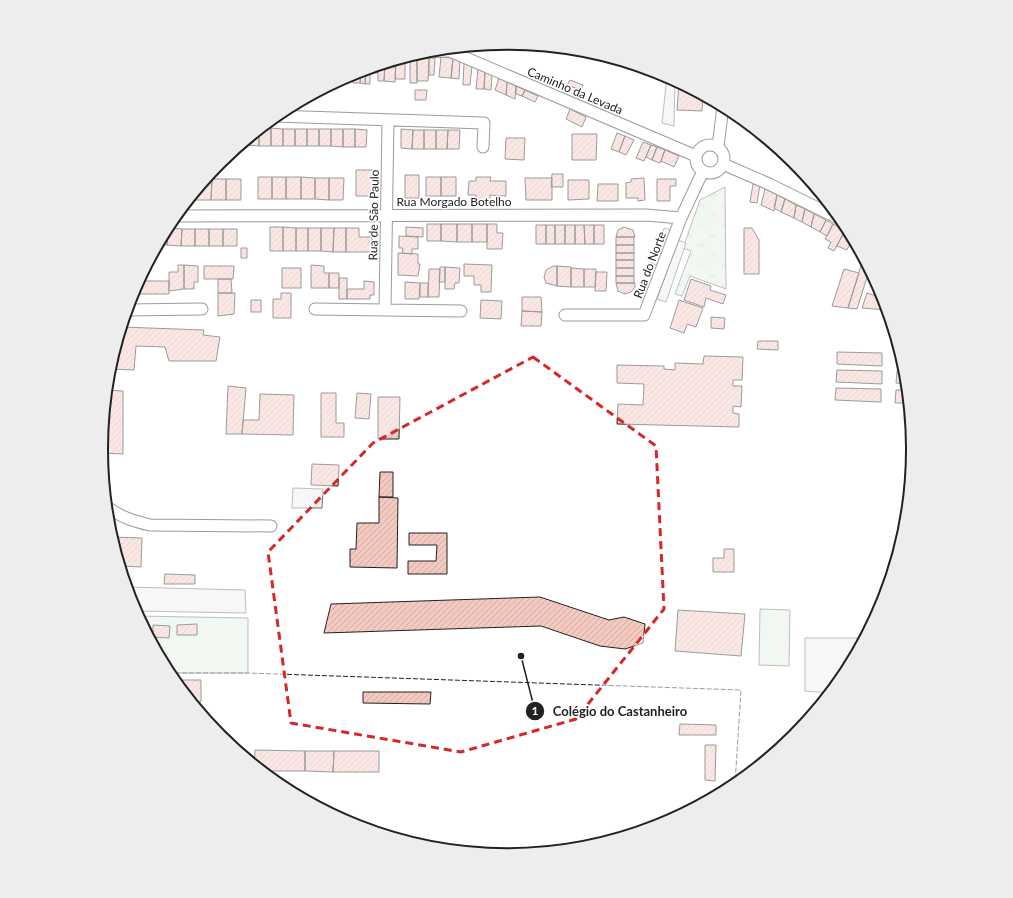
<svg xmlns="http://www.w3.org/2000/svg" width="1013" height="898" font-family="Lato,sans-serif">
<defs>
<pattern id="grass-tufts" width="24" height="20" patternUnits="userSpaceOnUse"><rect width="24" height="20" fill="#e0efe3"/><path d="M3 7l-1-3M5 7V3M7 7l1-3M15 17l-1-3M17 17v-4M19 17l1-3" fill="none" stroke="#c0cdc2"/></pattern>
<pattern id="building-hatch" width="6" height="6" patternUnits="userSpaceOnUse"><rect width="6" height="6" fill="#f3c9c0"/><path d="M-1 1l2-2M0 6l6-6M5 7l2-2" fill="none" stroke="#d0aca5"/></pattern>
</defs>
<rect width="100%" height="100%" fill="#fff"/>
<path fill="url(#grass-tufts)" stroke="#6f6f6f" d="M725 187 726 289 690 276 682 296 675 294 691 251 683 248 700 200Z"/>
<path fill="#e0efe3" stroke="#6f6f6f" d="M760 609 790 610 789 666 759 665Z
M138 616 248 618V673H168Z"/>
<path fill="#ededed" stroke="#6f6f6f" d="M667 76 675 81 674 126 662 123Z
M664 228 671 230 658 266 651 263Z
M678 240 686 243 666 302 657 299Z
M293 488 323 489 322 508H292Z
M126 587 245 590 246 613 135 611Z
M805 638H863L844 675 829 693 805 691Z"/>
<path fill="url(#building-hatch)" stroke="#222" d="M410 57 417 58V83H410Z
M441 57 453 58 451 78 439 77Z
M417 58H429L428 81H417Z
M429 58H435L434 75H429Z
M453 58 460 61 459 79 451 78Z
M401 59H405V79H395L396 60Z
M396 60 395 82 384 81 385 64Z
M464 63 472 66 470 85H463Z
M385 64 384 81H378V66Z
M378 66V73H370V84H365L366 70Z
M478 69 485 72 484 89H476Z
M366 70 365 84 360 83 361 71Z
M361 71 360 83H353V73Z
M485 72 492 75 491 90 484 89Z
M499 78 507 82 506 95 495 90Z
M570 80 583 85 581 90 567 85Z
M507 82 516 86 515 99 506 95Z
M679 83 703 96 702 111 677 110Z
M516 86 525 90 522 96 516 94Z
M415 90H427L426 100H415Z
M525 90 538 96 535 102 522 96Z
M570 109 586 117 582 127 566 119Z
M260 128H271V146H259V130Z
M271 128 283 129V146H271Z
M283 129H295V146H283Z
M295 129H307V146H295Z
M307 129H319V146H307Z
M319 129H331V146H319Z
M331 129H343V147L331 146Z
M343 129H355V147H343Z
M355 129 367 130 366 147H355Z
M401 129 413 130 412 149 401 148Z
M259 130V146L247 145V139Z
M413 130H424V149H412Z
M424 130H436V149H424Z
M436 130H448L447 149H436Z
M448 130H460L459 149H447Z
M617 133 625 136 619 152 611 149Z
M572 134H597L596 160H572Z
M625 136 634 140 626 155 619 152Z
M506 138H525L524 160 505 159Z
M247 139V145H240Z
M643 142 651 145 644 161 636 158Z
M651 145 657 147 652 160 646 157Z
M657 147 665 150 660 163 652 160Z
M665 150 679 156 674 167 661 161Z
M356 170H373L372 196H356Z
M552 174H563V187H551Z
M405 175H419V198H405Z
M258 177H272V199H258Z
M272 177H286V199H272Z
M286 177H301V199H286Z
M301 177 315 178V199H301Z
M426 177H441V196H426Z
M441 177H456V196H441Z
M476 177H491L490 181H506V196L490 195V200H476V195H468L469 181H476Z
M315 178H329V200L315 199Z
M329 178H344L343 200H329Z
M525 178H552V200H526Z
M644 178 645 200 638 201V198H626V183L631 182V179Z
M205 179H212L211 200H196L197 190Z
M212 179H226V200H211Z
M226 179H241V200H226Z
M657 179H676V186H670V201H657Z
M568 180H589V199L568 200Z
M598 184H618V201H597Z
M753 184 760 185 757 203 750 202Z
M765 189 777 195 774 211 761 205Z
M197 190 196 200H188Z
M777 195 785 199 781 212 774 208Z
M785 199 796 205 794 218 781 212Z
M796 205 805 209 802 222 794 218Z
M805 209 814 214 811 227 802 222Z
M814 214 826 220 820 232 811 227Z
M826 220 833 224 827 236 820 232Z
M427 224H441V241H427Z
M441 224H457V242L441 241Z
M457 224H472V242H457Z
M472 224H487V242H472Z
M487 224H497V233H503L502 249H487Z
M833 224 845 230 834 251 828 248 831 242 825 239Z
M536 225H546V244H536Z
M546 225H555V244H546Z
M555 225H565V244H555Z
M565 225H575V244H565Z
M575 225H584L585 244H575Z
M584 225H594V244H585Z
M594 225H604V244H594Z
M270 227H283V251H270Z
M283 227 296 228V251H283Z
M406 227 423 228V237L406 236Z
M624 227 633 230 635 237H616L618 230Z
M166 228H168L167 245H157Z
M168 228 182 229 181 246 167 245Z
M296 228H308V251H296Z
M308 228H321V251H308Z
M321 228H334L333 252 321 251Z
M334 228H346V252H333Z
M346 228H359V237H372V252H346Z
M744 228H752L759 240V274H744Z
M182 229H195V246H181Z
M195 229H209V246H195Z
M209 229H223V246H209Z
M223 229H237V246H223Z
M845 230 849 232 852 239 847 250 837 246Z
M399 236 418 237V249H412V254L402 253 403 248H399Z
M616 237H634V245H616Z
M616 245H634V253H616Z
M241 248H247V258H241Z
M398 253 418 254V264H420L418 276 398 275Z
M616 253H634V260H616Z
M863 259 869 271 857 309 848 308Z
M616 260H634V268H616Z
M464 264 492 265 491 292H481V285H474V276H464Z
M178 265H184V289L169 291V272H178Z
M184 265 198 266V282H194V289H184Z
M311 265 324 266V273H329V288H311Z
M204 266H234L233 279H204Z
M553 266H557V286L546 283 544 277 546 270Z
M557 266 571 267V287L557 286Z
M440 267H445V282H439Z
M445 267 460 268 459 283H455L454 289H445Z
M282 268H301V288H282Z
M571 268 584 269V287H571Z
M616 268H634V276H616Z
M429 269H440L439 297H428Z
M584 269H596L595 287H584Z
M844 269 859 273 848 308 832 306Z
M596 272H607L606 291H595Z
M329 273H339V288H329Z
M616 276H634V283H616Z
M339 278H347V299H339Z
M218 279H231L232 293H218Z
M691 279 711 286 710 290 726 295 723 304 706 298 704 307 684 300Z
M138 281H169V294H138Z
M364 281 374 282V295H370V299H347V289H364Z
M405 282 420 283 419 299H405Z
M420 283H428V297H420Z
M616 283H635V287L631 292 625 294 618 291Z
M218 293H235L234 314 218 316Z
M281 293H291V318H273V299H281Z
M867 293 883 298 886 310 862 308Z
M522 297H541L542 312 522 311Z
M251 300H261V312H251Z
M481 300 502 301 501 319 480 318Z
M679 300 703 308 696 327 687 324 684 333 670 328Z
M522 311 542 312 541 326H521Z
M711 317 725 318 724 329 711 328Z
M121 327 204 330 203 335 220 337 216 361H169L165 347 136 346 134 370 108 369Z
M758 341H778V350L757 349Z
M837 352 882 353V366L837 364Z
M898 353H900L904 366H898Z
M704 356 743 357 742 380H733V386H742L741 407 733 406V413L739 414V427L617 424 618 404 643 405 644 384 617 383V365L664 366V369L675 370V363L703 364Z
M837 370 882 371V384L836 382Z
M897 371H905L906 384 896 383Z
M228 386 246 388 242 434H226Z
M836 388 881 389V402L835 400Z
M106 390 123 391V454L101 453Z
M896 390H907L908 403H895Z
M321 393H336V423H344V437H321Z
M357 393 371 394 369 419 355 418Z
M260 394 294 395 293 435 242 434 243 420H259Z
M378 397H400L399 439H378Z
M312 464 339 465 338 486 311 485Z
M380 472H393V497H379Z
M379 497 398 498 397 568 350 567V549H356L357 523H379Z
M409 533H447V574H408V561H436L437 545H409Z
M111 537 142 538 141 567 120 566Z
M724 549H734V572H713V558H724Z
M165 574 195 575V584H164Z
M540 597 609 620 624 617 645 624 643 643 625 649 600 646 541 626 324 633 331 604Z
M678 610 745 614 741 656 675 651Z
M197 624V635H177V625Z
M153 625 170 626 169 638 153 637Z
M173 680H201V702H191Z
M363 692H431L430 704 363 703Z
M680 724 716 725V735H679Z
M705 745H716L715 781 705 780Z
M255 750 305 751V771H262L254 765Z
M305 751H334L333 772 305 771Z
M334 751H379V772H333Z"/>
<g fill="none" stroke-linecap="round" stroke-linejoin="round">
<g stroke="#222" stroke-width="13">
<path id="minor" d="M445 49 696 156
M422 52 448 51
M275 116 484 123 483 147
M388 120 385 310 461 311
M696 159a14 14 0 1 1 28 0a14 14 0 1 1-28 0Z
M718 147 723 106
M723 164 769 184 842 220
M175 216 646 215 681 218 703 171
M315 309 385 310
M126 310 202 309
M565 315H644L681 218
M106 506C120 517 133 521 150 525L271 526"/>
</g>
<use href="#minor" stroke="#fff" stroke-width="11"/>
<path stroke="#222" stroke-width="1" stroke-dasharray="5 2" stroke-linecap="butt" d="M168 673H248L741 690 735 784"/>
</g>
<path d="M0 0H1013V898H0ZM533 357 656 446 664 609 576 719 461 752 291 723 268 552 373 443Z" fill="#fff" fill-opacity=".55" fill-rule="evenodd"/>
<path fill="none" stroke="#d62828" stroke-width="3" stroke-dasharray="8 5" stroke-linejoin="round" d="M533 357 656 446 664 609 576 719 461 752 291 723 268 552 373 443Z"/>
<g text-anchor="middle" stroke-width="3" stroke-linejoin="round" paint-order="stroke">
<g font-size="12" fill="#222" stroke="#fff">
<text transform="translate(575 91) rotate(23)" y="4">Caminho da Levada</text>
<text x="454" y="206">Rua Morgado Botelho</text>
<text transform="translate(374 215) rotate(-89)" y="4">Rua de São Paulo</text>
<text transform="translate(650 265) rotate(-69)" y="4">Rua do Norte</text>
</g>
</g>
<path d="M0 0H1013V898H0ZM108 449a399 399 0 1 1 798 0a399 399 0 1 1-798 0Z" fill="#ededed" fill-rule="evenodd"/>
<path fill="none" stroke="#222" stroke-width="2" d="M108 449a399 399 0 1 1 798 0a399 399 0 1 1-798 0Z"/>
<path fill="none" stroke="#222" stroke-width="1.5" d="M521 656L535 711"/>
<g fill="#222" stroke="#fff" stroke-width="1.5">
<circle cx="521" cy="656" r="4"/>
<circle cx="535" cy="711" r="10"/>
</g>
<g font-size="12" text-anchor="middle" font-weight="bold" fill="#fff">
<text x="535" y="715">1</text>
</g>
<g font-size="13" text-anchor="middle" font-weight="bold" fill="#222" stroke="#fff" stroke-width="3" stroke-linejoin="round" paint-order="stroke">
<text x="620" y="716">Colégio do Castanheiro</text>
</g>
</svg>
